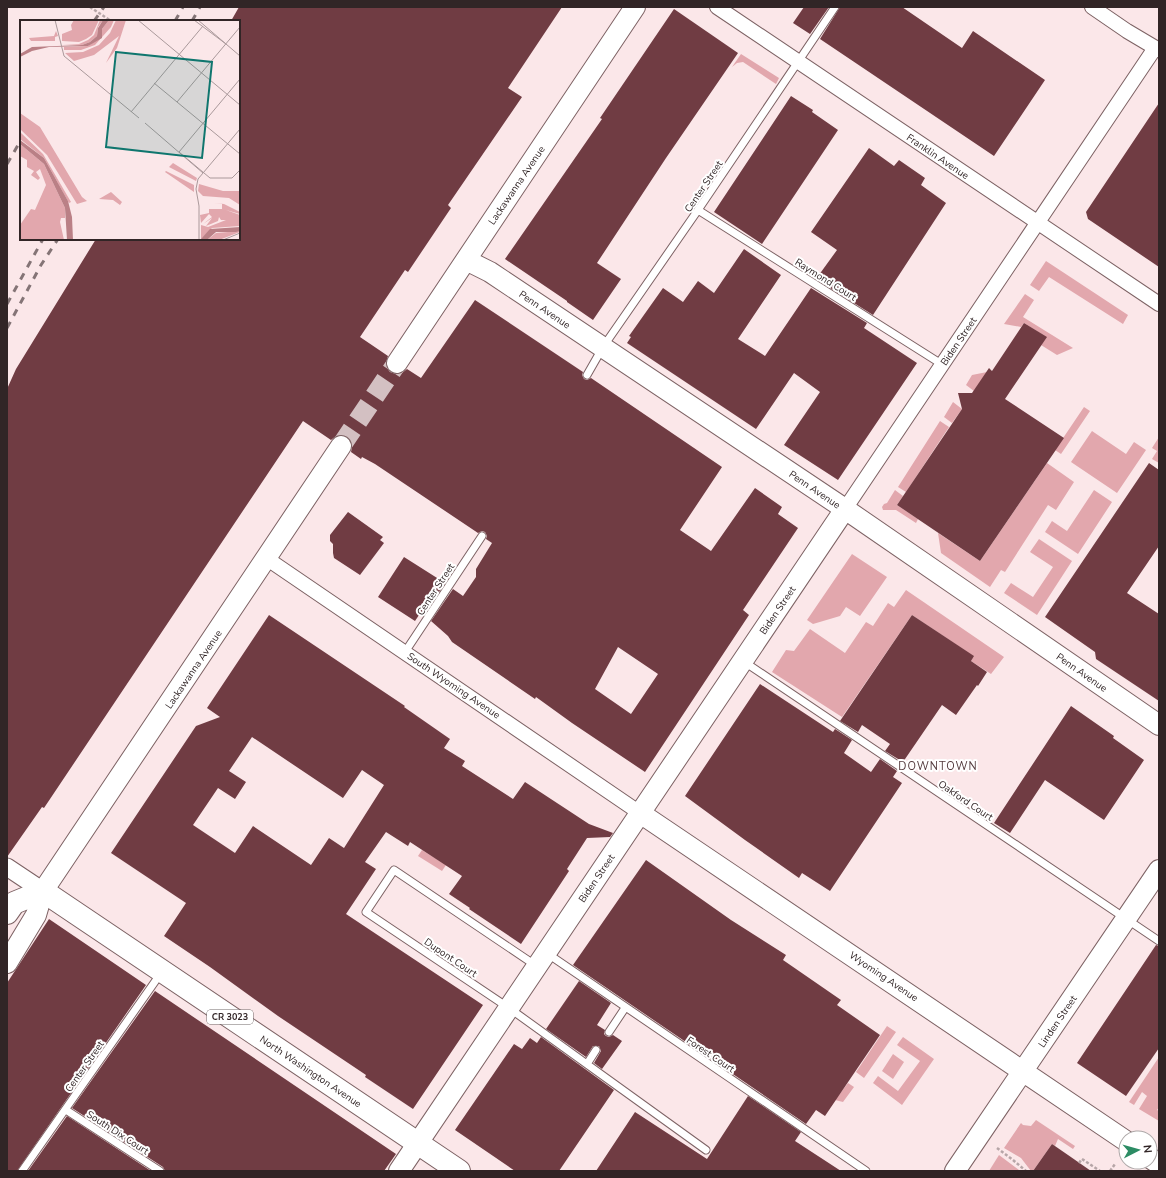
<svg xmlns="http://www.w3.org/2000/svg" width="1166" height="1178" font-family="'Nunito Sans',sans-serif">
<rect width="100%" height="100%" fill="#fbe7e9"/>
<path fill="#e2a7ad" d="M741 54 779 78 776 84 743 62 737 63 732 67Z
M1046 261 1128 315 1123 324 1049 277 1039 291 1030 285Z
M1025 294 1034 300 1023 317 1073 348 1057 355 1041 345 1046 337 1024 323 1021 327 1004 324Z
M987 372 974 391 966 385 972 375Z
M953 402 962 409 952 423 944 417Z
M1084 407 1090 411 1061 454 1055 450Z
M940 421 949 427 906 492 898 487Z
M1092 431 1126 454 1134 442 1146 450 1117 493 1071 462Z
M1159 437V463L1152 459 1157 451 1152 448Z
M1047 463 1074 482 1056 510 1048 505 1005 572 1001 570 990 587 941 553 938 533 980 561Z
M895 490 903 496 897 505 918 519 916 523 896 510H883L882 507 884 504 887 503Z
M1094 490 1112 502 1078 554 1045 532 1052 521 1067 531Z
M1039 539 1072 561 1037 615 1004 593 1011 583 1033 597 1053 567 1030 552Z
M852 554 887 577 860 616 846 607 840 616 813 624 807 620Z
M906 590 1004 657 991 674 971 661 973 656 912 615 842 717 772 672 786 650 794 651 810 629 845 653 866 622 873 626 888 603 894 607Z
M422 850 446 865 442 871 418 856Z
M887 1026 896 1032 864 1078 856 1072Z
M903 1037 934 1059 902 1105 873 1083 878 1076 898 1091 920 1061 897 1045Z
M893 1054 904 1062 893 1079 882 1071Z
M1159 1057V1107L1157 1110 1159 1111V1121L1139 1109 1147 1096 1142 1092 1134 1105 1129 1102Z
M848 1083 854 1087 843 1102 835 1100Z
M1036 1120 1075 1146 1073 1149 1058 1139 1055 1146 1052 1144 1033 1171H1031L1021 1158 1004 1148 1021 1123 1023 1125 1031 1126Z
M999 1155 1019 1170 1021 1171H989Z"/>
<path fill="#703c43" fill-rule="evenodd" d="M239 7H562L508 88 522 97 448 205 451 208 408 272 405 270 360 337 388 356 386 363 387 368 390 372 396 374 402 373 407 369 421 378 475 300 583 372 582 375 584 379 587 380 591 378 722 467 680 530 711 551 755 488 782 507 778 514 798 528 743 610 749 615 645 772 572 723 536 697 535 699 452 642 448 636 431 621 453 589 463 596 476 577V569L492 543 486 539 487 536 485 532 482 531 478 533 375 464 362 457 361 459 351 452 352 447 351 441 347 436 342 435 336 436 331 440 303 421 44 808 42 807 7 857V389L16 369 96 239H239V21H231ZM618 647 658 674 631 714 595 689Z
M804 7H829L810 34 793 23Z
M840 7H902L962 48 973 31 1045 80 994 156 820 39Z
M674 9 738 53 666 158 597 263 621 279 593 320 567 302V301L505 259 602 119 600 118Z
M791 96 813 110 812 112 838 130 762 244 714 212Z
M1159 103V267L1088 219 1086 212Z
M869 148 894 166 899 160 925 178 921 185 946 203 873 315 816 279 837 250 811 232Z
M744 249 781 275 738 339 765 356 811 288 867 323 864 328 917 363 838 480 784 445 820 392 794 373 756 429 627 343 631 337 629 336 663 288 683 302 698 281 714 293Z
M1024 323 1047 337 1005 399 1064 438 980 561 897 505 962 409 958 393H972L989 368 992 371Z
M1149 463 1159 470V546L1127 593 1159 614V701L1096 659 1095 652 1045 617Z
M348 512 383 537 380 540 384 543 360 575 334 558 333 553V544L330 541V535Z
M404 557 445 583 424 615 421 612 415 621 378 597Z
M269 615 405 706 404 707 450 739 444 748 465 761 462 766 513 799 525 782 589 824 613 833 610 837 587 838 567 869 569 871 521 944 469 909 470 908 449 894 462 876 410 842 408 846 386 832 365 862 376 869 346 914 483 1005 413 1109 365 1077 366 1075 278 1016 210 967 164 936 186 903 111 853 196 726 220 717 207 708ZM252 737 343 798 362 770 384 785 344 848 329 838 311 865 253 826 235 853 193 825 218 788 235 799 246 782 229 771Z
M912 615 974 656 971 661 987 672 978 686 977 685 956 715 942 705 903 762 885 751 890 744 862 725 858 732 840 721Z
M760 684 833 732 835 729 852 740 844 753 871 772 880 759 897 771 893 777 902 783 830 891 802 873 799 878 745 840 685 796Z
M1071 706 1114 736 1113 738 1144 760 1104 820 1045 780 1010 833 994 823Z
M646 860 731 920 786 955 783 960 841 1000 837 1005 880 1035 825 1116 816 1110 806 1124 573 965Z
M49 919 146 985 17 1171H7V983Z
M1156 945 1159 946V1048L1126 1096 1077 1063Z
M579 981 611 1003 597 1025 605 1030 604 1034 606 1036 609 1037 613 1035 622 1041 602 1069 594 1063 601 1051 599 1046H593L586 1057 546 1029Z
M155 991 396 1154 384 1171H165L163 1167 72 1108Z
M541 1037 614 1090 559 1171H515L455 1130 514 1044 522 1049 530 1038 537 1043Z
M748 1096 801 1132 795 1141 841 1171H596L635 1112 707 1159Z
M67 1116 151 1171H28Z
M1052 1144 1068 1155 1091 1171H1033Z"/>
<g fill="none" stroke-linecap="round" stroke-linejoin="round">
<path stroke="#d3c0c2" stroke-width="20" stroke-dasharray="20 10" stroke-linecap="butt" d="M341 446 397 363"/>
<g stroke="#7d6264" stroke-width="9">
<path id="service" d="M698 210 943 365
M587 375 603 347 698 210 835 7
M405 652 482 536
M743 661 1159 941
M548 954 866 1171
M535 965 394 870 366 912 509 1008 706 1150
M609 1032 625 1008
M587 1064 596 1050
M66 1110 160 1171
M22 1171 161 973"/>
</g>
<g stroke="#7d6264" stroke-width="16">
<path id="minor" d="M717 7 1159 304
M1092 7 1127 31 1159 50
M845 509 1155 48
M266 558 640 813"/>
</g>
<g stroke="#7d6264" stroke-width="19">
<path id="tertiary" d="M7 867 43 891"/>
</g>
<g stroke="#7d6264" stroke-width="22">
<path id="secondary" d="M466 260 490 272 845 509 1159 725
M397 363 635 7
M640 813 1126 1141
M7 963 36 915 43 891 341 446
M1150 1158 1159 1164
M399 1171 845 509
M955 1171 1159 870"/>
</g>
<g stroke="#7d6264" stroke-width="24">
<path id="primary" d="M7 913 14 903 43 891 459 1171"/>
</g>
<path stroke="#b6a5a7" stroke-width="2.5" stroke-dasharray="3 2" stroke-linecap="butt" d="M997 1148 1013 1160 1026 1171
M1079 1163 1082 1159 1100 1171
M1110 1171 1115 1164"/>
<use href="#service" stroke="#fff" stroke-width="7"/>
<use href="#minor" stroke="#fff" stroke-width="14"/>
<use href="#tertiary" stroke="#fff" stroke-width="17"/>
<use href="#secondary" stroke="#fff" stroke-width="20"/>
<use href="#primary" stroke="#fff" stroke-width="22"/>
<path stroke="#847476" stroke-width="3" stroke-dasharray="7 7" stroke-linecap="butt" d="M94 21 104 7
M175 21 183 7
M192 21 200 7
M7 164 21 140
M7 304 43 239
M7 328 41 265 58 239"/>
<path stroke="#b6a5a7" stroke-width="2.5" stroke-dasharray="3 2" stroke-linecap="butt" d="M90 7 111 21"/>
</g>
<g text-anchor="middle" stroke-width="4" stroke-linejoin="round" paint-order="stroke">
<rect fill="#fff" stroke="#6f6667" stroke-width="1" x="207" y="1010" width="46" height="14" rx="3"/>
<g font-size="9" font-weight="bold" fill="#312526">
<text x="230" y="1020">CR 3023</text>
</g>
<g font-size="10" fill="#312526" stroke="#fff">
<text transform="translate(938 156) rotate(34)" y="4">Franklin Avenue</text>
<text transform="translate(516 185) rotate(-56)" y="4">Lackawanna Avenue</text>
<text transform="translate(703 186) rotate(-56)" y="4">Center Street</text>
<text transform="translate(826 279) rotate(32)" y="4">Raymond Court</text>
<text transform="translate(545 309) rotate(34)" y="4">Penn Avenue</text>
<text transform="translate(958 341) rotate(-56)" y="4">Biden Street</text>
<text transform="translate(815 489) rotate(34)" y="4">Penn Avenue</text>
<text transform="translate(435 589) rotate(-57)" y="4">Center Street</text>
<text transform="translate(777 610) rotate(-56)" y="4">Biden Street</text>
<text transform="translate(193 669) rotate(-56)" y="4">Lackawanna Avenue</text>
<text transform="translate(1082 672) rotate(35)" y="4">Penn Avenue</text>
<text transform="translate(454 685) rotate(34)" y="4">South Wyoming Avenue</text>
<text transform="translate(966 800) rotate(34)" y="4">Oakford Court</text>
<text transform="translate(596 878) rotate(-56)" y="4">Biden Street</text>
<text transform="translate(451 957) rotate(34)" y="4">Dupont Court</text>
<text transform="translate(884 976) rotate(34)" y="4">Wyoming Avenue</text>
<text transform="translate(1057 1021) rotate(-56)" y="4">Linden Street</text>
<text transform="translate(711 1054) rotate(34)" y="4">Forest Court</text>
<text transform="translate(84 1066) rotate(-55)" y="4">Center Street</text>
<text transform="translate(311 1071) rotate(34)" y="4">North Washington Avenue</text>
<text transform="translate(118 1132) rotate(33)" y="4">South Dix Court</text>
</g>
<g font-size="11" letter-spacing="1" fill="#543a3d" stroke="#fff">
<text x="938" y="770">DOWNTOWN</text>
</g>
</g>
<g transform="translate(20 20)">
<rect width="220" height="220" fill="#fbe7e9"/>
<path d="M54 0H79L72 15 66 19 59 22 42 21V14L52 10 51 5ZM80 0H83L78 7 77 16 70 22 62 25 43 24H59L68 20 74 15ZM89 0H94L91 7 75 25 61 30H44V27L68 26 82 15V9ZM96 0H106L97 28 86 43 99 16 74 35 54 41 45 33 63 32 79 25 90 13ZM36 11 38 16 35 17V21H11L9 18 34 16ZM0 93 20 107 62 177 67 181 57 184 27 135 0 109ZM0 112 23 134 51 182 49 183 24 138 0 119ZM0 124 24 144 45 188V198H41L40 202 44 220H0V205L11 189 15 190 26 165 20 149 16 152 20 158 18 160 11 155 14 151 7 147V140L0 136ZM153 143 177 158 176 161 149 147ZM146 151 174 165V172L145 152ZM179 164 203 171H220V185L209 178 183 176 178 171ZM91 172 102 182 100 185 93 180 79 179ZM194 183 204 184 220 192V194L206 190 220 195V206L192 208 181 219V205L188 207 206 200H201L199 197 198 201 186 206 192 198 183 204 192 197 189 194 181 203 180 195 189 193V189H202V184ZM220 211V212L199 220H187L196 213Z" fill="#e2a7ad"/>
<path d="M83 0H89L82 9V18L68 26 29 27 12 31 0 37V34L12 27 62 25 70 22 77 16 78 8ZM0 120 24 138 48 181 52 197 53 220H47L45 188 24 144 0 124ZM220 207V211L216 212H196L187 220H180L190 209Z" fill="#ba8086"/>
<path fill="none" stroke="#aa999b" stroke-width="1" d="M35 0 44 36 119 98M118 0 220 85M174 0 206 24M178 0 220 36M134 63 220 134M157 82 220 7M111 92 183 6M125 103 183 153M159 132 220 59M159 132 190 158H212L220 150M179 220V186L176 169 178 159 220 109M203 220 220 213"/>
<path fill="#0f766e" fill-opacity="0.15" stroke="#0f766e" stroke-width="2" d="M96 32 192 42 182 138 86 127Z"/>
<rect width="220" height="220" fill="none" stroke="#312526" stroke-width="2"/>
</g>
<rect width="1166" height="1178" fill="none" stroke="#312526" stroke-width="16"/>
<g transform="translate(1138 1150) rotate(84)"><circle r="19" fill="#ffffff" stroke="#ada8a8"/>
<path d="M0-3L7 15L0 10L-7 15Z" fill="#2c8c64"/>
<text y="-6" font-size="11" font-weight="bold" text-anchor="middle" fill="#312526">N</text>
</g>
</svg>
